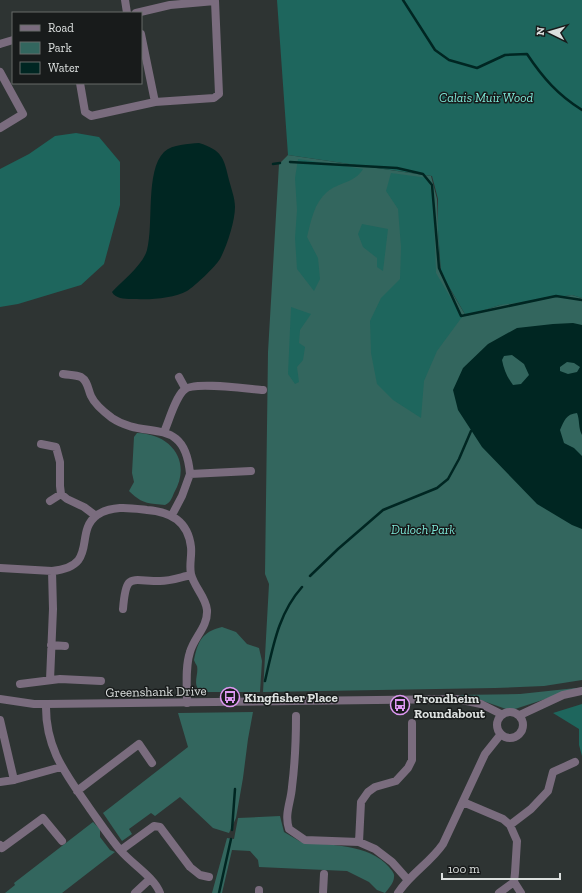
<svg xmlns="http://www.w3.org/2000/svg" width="582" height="893" font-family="'Zilla Slab',serif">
<rect width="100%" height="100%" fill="#2e3433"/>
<path fill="#33665e" d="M288 155 431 176 437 199 440 273 466 316 503 304 572 295 582 298V680L544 686 495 688 263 692 269 584 265 574 268 352 279 164Z
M137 433C172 434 192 462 174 493 172 498 170 503 165 505 162 505 158 504 155 504 143 503 137 499 129 491L134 482 132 473 134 437Z
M222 627 236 632 247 644 259 648 262 661 260 692H202C191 685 199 676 197 666 197 666 194 661 194 660 198 641 202 632 222 627Z
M576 688V689L515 709H506L472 697H458V695L520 694Z
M253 712 248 739 243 778 236 818 229 833 213 828 180 797 155 816 151 813 129 829 132 834 122 841 103 813 188 747 178 713Z
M280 816 284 832 301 842C328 845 370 844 389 867 391 870 395 873 394 877 394 883 388 889 385 893L377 890 369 882 347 871 259 867 258 860 250 851 232 850 222 893H212L227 838 234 839 238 818Z
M93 822 100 829V837L110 850 115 852 62 893H5L15 885 14 883Z"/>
<path fill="#1e665d" d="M277 0H582V298L572 295 500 305 466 316 441 273 438 230V199L432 176 288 155Z
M76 133 99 137 120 162V205L104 264 81 285 18 304 0 307V169L29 154 55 136Z
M298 159 363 169C355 183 339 182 327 192 314 203 311 221 307 237L318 258 320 279 314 291 297 269 295 238 297 210 295 178Z
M391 173 428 178 433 198 436 273 462 317 437 351 424 381 421 418 393 400 377 384 371 353 370 321 381 298 400 279 401 247 398 209 386 191Z
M362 224 388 229 383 271 377 267V258L363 247 358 234Z
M291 307 311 314 300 330 299 343 305 347 303 360 297 367 299 382 295 384 288 374Z
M582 704V756L579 745V729L553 713Z"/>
<path fill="#002622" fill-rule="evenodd" d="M199 143C222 150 224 158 229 180 231 188 235 198 235 207 235 221 227 246 220 259 215 267 195 286 187 291 175 298 150 300 137 299 129 299 116 300 112 292 122 281 143 265 147 250 154 224 145 171 164 152 173 144 188 144 199 143Z
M573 323 582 325V435C578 428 580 420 577 413 566 414 564 421 560 430L564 443 574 448 582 456V529L572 525 537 504 482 447 458 410 453 390 463 368 488 344 517 328 553 324ZM512 355 524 364 529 375 521 384 513 385C507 377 504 370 502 360L504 356ZM567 362 574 363 580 367 577 372 568 374 560 371V367Z"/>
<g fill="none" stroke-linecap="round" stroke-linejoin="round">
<path stroke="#002622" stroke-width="2.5" d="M403 0 435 50 449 60 477 68 505 55 527 54C543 78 558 95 582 110
M290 162 397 168 423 174 432 185 439 268 461 316 556 296 582 300
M273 164 280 163
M310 576 338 549 383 510 437 488 448 479 459 459 471 431
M265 681C273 647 278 614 302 587
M232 830 235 789
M219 893 231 839"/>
<path stroke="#7a6c7e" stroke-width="8" d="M125 0 127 13
M141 34 155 102
M0 44 13 40
M0 72 23 114 0 128
M80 83 85 112 91 116 155 102 214 98 219 94 215 1 170 5 136 13
M63 374C69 375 76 375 81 377 88 381 88 390 91 396 95 405 104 412 112 418 146 441 185 414 190 474
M179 377 185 388
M164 432C169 421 175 398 184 390 192 381 249 389 263 390
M41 444 56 447 60 462V486L61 494 67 499 84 507 96 516
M50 501 61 494
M172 515 182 496 190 474 251 471
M0 568 52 571
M123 609C126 572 130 581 160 581 171 581 181 577 191 575
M51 645 65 646
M50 680 53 609 52 571C100 566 73 533 97 515 113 505 130 508 147 510 171 512 188 521 191 547 192 556 189 565 191 574 194 587 206 597 207 610 208 627 194 637 190 652 185 667 187 686 187 703
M20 684 60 679 101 681
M46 704C45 749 66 774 90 809 100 823 110 838 121 851 132 864 154 877 160 893
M296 716C296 740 295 763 292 787 291 802 284 814 289 829L305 840 359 842 375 849 392 862 408 880
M0 720 14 780
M0 782 14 780 61 767
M77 791 139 744 152 763
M463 802 503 819 510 825 517 841 515 873 514 882 499 893
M510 825 531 809 548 791 553 772 575 762
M359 842 361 802 368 792 375 787 396 781 408 768 412 760V723
M0 845 2 848 43 818 62 841
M121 850 154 826 160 827 190 867 200 875 209 877
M514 882 521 893
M135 893 150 879
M259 893V890
M323 893 324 874
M398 893C410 874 430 863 443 844L485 754 501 734"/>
<path stroke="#7a6c7e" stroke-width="8" d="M0 699 34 704H46L457 699 481 704 501 714
M497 725a13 13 0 1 1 26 0a13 13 0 1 1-26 0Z
M520 715 563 695 582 691"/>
</g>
<defs>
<g id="bus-ring" transform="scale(1)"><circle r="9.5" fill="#181b1b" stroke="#de98f2" stroke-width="1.5"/><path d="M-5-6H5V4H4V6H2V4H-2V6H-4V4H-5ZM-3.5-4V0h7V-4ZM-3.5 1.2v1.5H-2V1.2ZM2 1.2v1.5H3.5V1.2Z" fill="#de98f2"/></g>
</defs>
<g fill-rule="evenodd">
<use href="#bus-ring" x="230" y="697"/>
<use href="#bus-ring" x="400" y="705"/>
</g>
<g text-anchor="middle" stroke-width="3" stroke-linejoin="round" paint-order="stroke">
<g font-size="13" font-style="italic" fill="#7ee8d8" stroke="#181b1b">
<text x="486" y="102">Calais Muir Wood</text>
<text x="423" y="534">Duloch Park</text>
</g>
<g font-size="13" fill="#dce0df" stroke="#181b1b">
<text transform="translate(156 691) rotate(-1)" y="5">Greenshank Drive</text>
</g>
<g font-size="13" font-weight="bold" fill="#dce0df" stroke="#181b1b" text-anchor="start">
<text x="244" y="702">Kingfisher Place</text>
<text x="414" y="703">Trondheim<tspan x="414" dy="15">Roundabout</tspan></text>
</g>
</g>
<rect x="12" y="12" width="130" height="72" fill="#181b1b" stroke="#666a69"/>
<rect x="20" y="25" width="20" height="6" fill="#7a6c7e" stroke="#666a69"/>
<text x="48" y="32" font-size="12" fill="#dce0df">Road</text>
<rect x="20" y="42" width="20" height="12" fill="#33665e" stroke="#666a69"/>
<text x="48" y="52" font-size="12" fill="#dce0df">Park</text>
<rect x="20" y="62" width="20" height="12" fill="#002622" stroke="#666a69"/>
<text x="48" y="72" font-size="12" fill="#dce0df">Water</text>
<g transform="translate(550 32) rotate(275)" stroke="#181b1b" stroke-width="3" paint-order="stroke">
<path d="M0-3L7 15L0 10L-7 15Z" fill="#dce0df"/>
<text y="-6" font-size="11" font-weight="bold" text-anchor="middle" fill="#dce0df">N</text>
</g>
<path d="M442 873v6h118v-6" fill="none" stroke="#dce0df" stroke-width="2"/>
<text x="448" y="873" font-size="12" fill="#dce0df" stroke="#181b1b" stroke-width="3" paint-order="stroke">100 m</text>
</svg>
